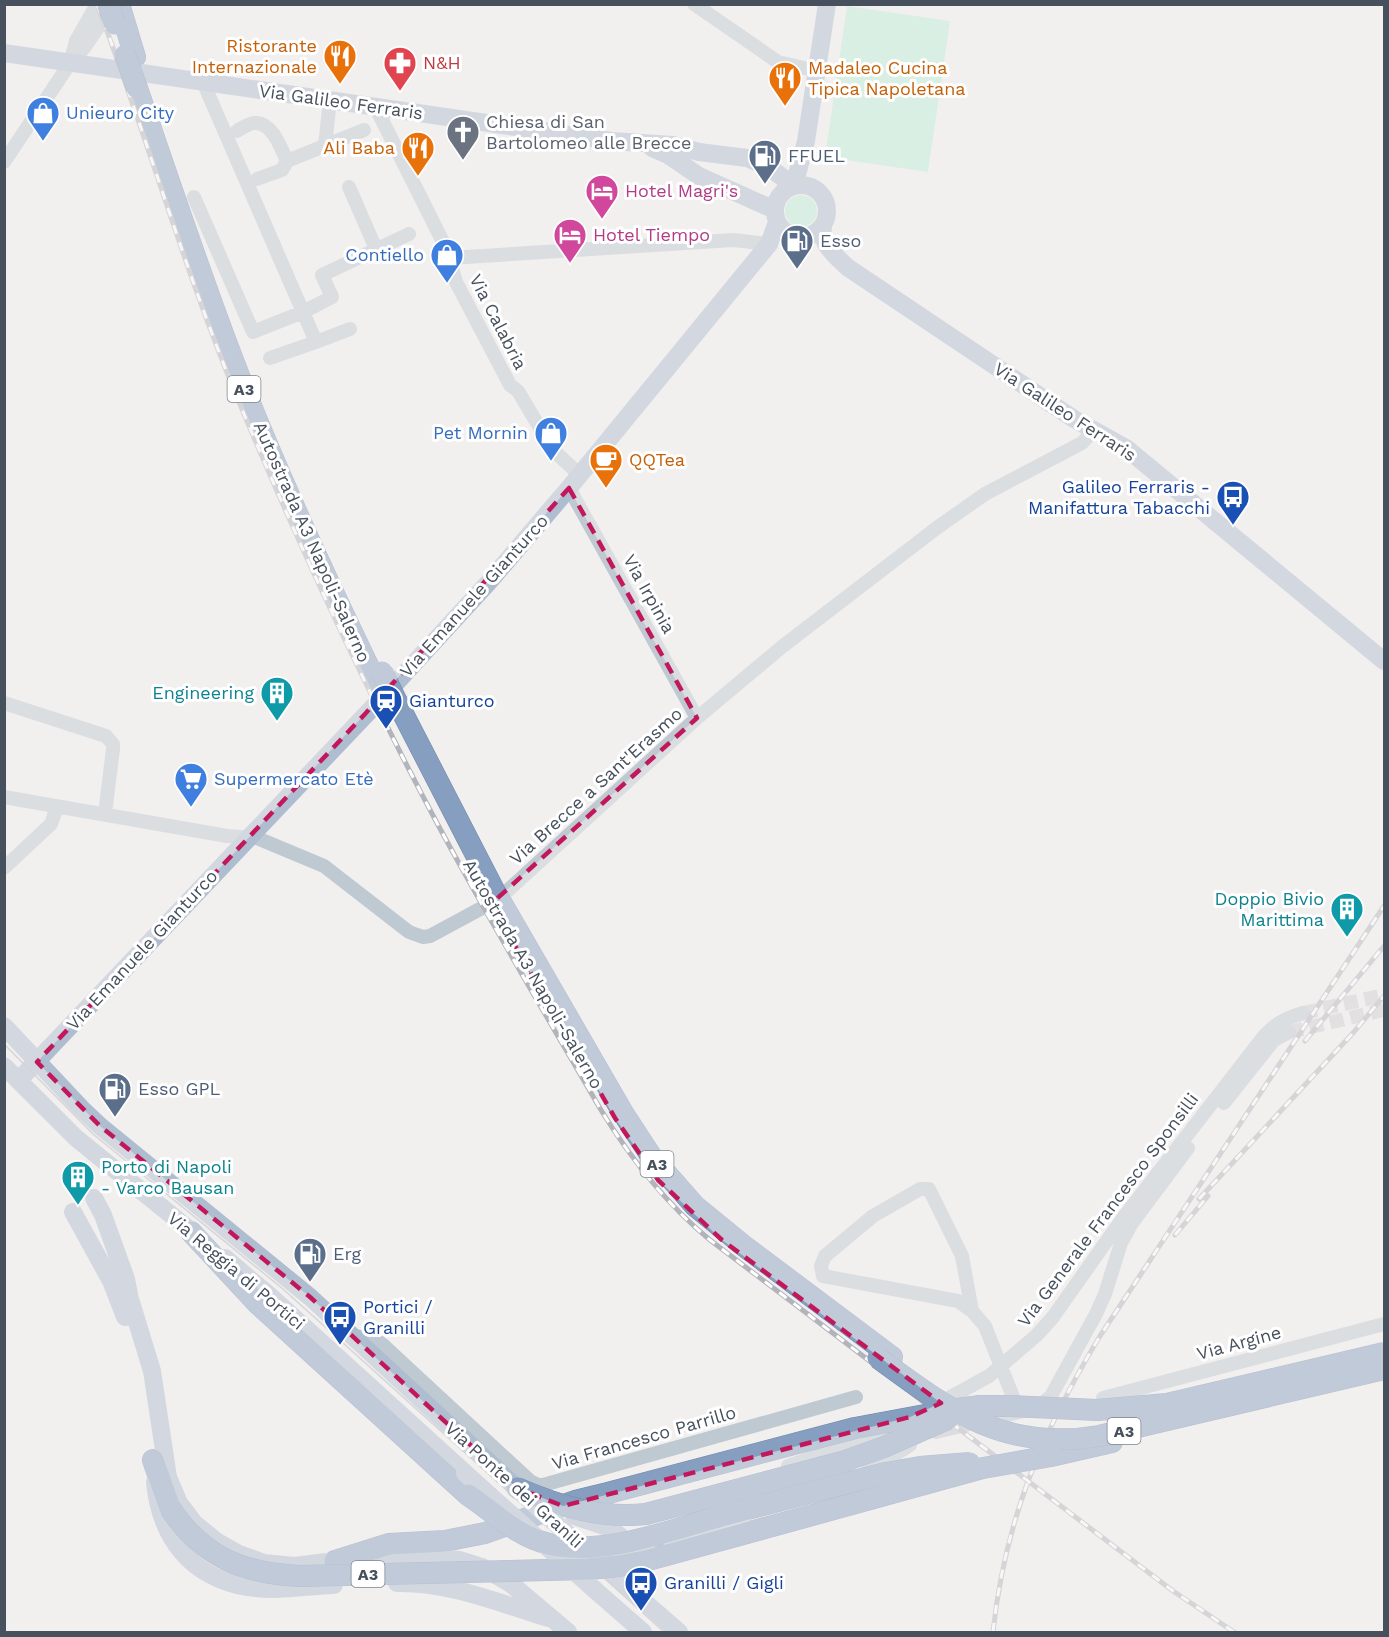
<svg xmlns="http://www.w3.org/2000/svg" width="1389" height="1637" font-family="'Work Sans',sans-serif">
<rect width="100%" height="100%" fill="#f2efef"/>
<path fill="#bdf0d4" d="M847 6 950 21 928 172 825 157Z
M785 211a16 16 0 1 1 32 0a16 16 0 1 1-32 0Z"/>
<g fill="none" stroke-linecap="round" stroke-linejoin="round">
<path stroke="#d0cfd2" stroke-width="14" stroke-dasharray="14 7" stroke-linecap="butt" d="M1303 1013 1384 995
M1289 1032 1384 1010"/>
<g stroke="#7189ab" stroke-width="22">
<path id="highway" d="M119 4 135 57
M137 88C169 181 200 275 236 368 277 474 325 577 375 680
M397 702 494 890
M501 902 623 1113 651 1156 695 1206 744 1246 892 1357
M191 1232 257 1303 468 1495
M1051 1456 1112 1442
M153 1460 170 1508
M335 1561 389 1544 445 1541 485 1533 575 1501 608 1493"/>
</g>
<path stroke="#bfc9d1" stroke-width="14" d="M694 4 778 62 817 71
M72 61 84 48 112 7
M203 82 316 342 270 358
M375 106 446 248 456 282 510 385 518 391 553 450 580 475
M237 131C242 128 249 123 255 123 272 122 281 148 287 161
M325 146 330 100
M4 162 70 63 76 41 97 4
M257 179 282 170 287 161 364 130
M349 187 376 249
M194 197 253 332 303 312 332 297 322 275 409 234
M450 258 733 240 769 244
M316 342 350 329
M569 488 697 718
M4 703 106 736 113 744V749L105 814
M4 797 227 836 257 838 324 866 409 932 423 937 430 936 493 902 505 893 697 718 783 646 938 527 985 494 1082 443 1094 430
M4 868 51 824 57 807
M1224 1103 1274 1040 1289 1032
M972 1311 962 1256 929 1189H920L873 1216 825 1256 821 1266 823 1276 958 1301 972 1311 985 1326 1019 1412
M352 1336 374 1338 383 1345 530 1481 538 1485H543L856 1397
M1103 1398 1384 1324
M938 1404 989 1376 1037 1335 1053 1317 1123 1218 1264 1036C1276 1023 1286 1018 1303 1013
M936 1432 1032 1409 1043 1403 1051 1396 1096 1314 1105 1294 1121 1243 1132 1223 1188 1148
M788 1466 862 1441 891 1427
M865 1473 910 1445"/>
<path stroke="#aebdcf" stroke-width="18" d="M4 53 612 141 673 145 699 152 747 158 770 168 794 186 806 141 827 4
M652 148 668 155 699 176 775 210
M775 211a26 26 0 1 1 52 0a26 26 0 1 1-52 0Z
M823 227C820 244 836 256 847 267L1074 419 1126 448 1384 661
M4 1026 81 1108 100 1126 310 1297 517 1488
M4 1066 76 1138 201 1239
M19 1080 394 685 488 583 569 488 769 244 777 222
M94 1198 103 1215 126 1279 130 1299 152 1371 168 1477 179 1503 194 1523 216 1541 239 1554 264 1563 294 1566 335 1561 433 1558 460 1560 482 1567 511 1584 568 1632
M73 1212 111 1281 125 1317
M225 1258 270 1296 465 1473
M155 1482C160 1537 190 1577 247 1587 274 1592 306 1586 334 1585
M574 1516 607 1527 620 1536 632 1560 630 1581 635 1594
M610 1572 679 1632
M397 1583C449 1582 499 1603 548 1618
M595 1590 643 1632"/>
<use href="#highway" stroke="#869ebf" stroke-width="21"/>
<path stroke="#b1b4ba" stroke-width="1.5" d="M4 1044 93 1134 283 1289 664 1632"/>
<g stroke="#b1b4ba" stroke-width="5">
<path id="rail" d="M97 4C147 136 185 273 239 402 299 546 364 686 437 823 489 920 546 1015 601 1110 631 1159 665 1203 710 1240L1173 1591 1234 1632
M1305 1041 1384 946
M1199 1199 1353 1033 1384 996
M1175 1235 1208 1196
M993 1632C1005 1520 1042 1432 1100 1336L1384 906"/>
</g>
<use href="#rail" stroke="#fff" stroke-width="3" stroke-dasharray="9" stroke-linecap="butt"/>
<g stroke="#7189ab" stroke-width="22" stroke-linecap="butt">
<path id="highway-bridge" d="M108 4 115 24
M125 55 137 88
M382 672 397 702
M494 890 501 902
M878 1358C950 1411 1005 1452 1099 1436L1384 1369
M517 1488C559 1506 600 1519 646 1514L842 1462 884 1447 948 1419
M608 1493 855 1428 957 1409 980 1406H1010L1097 1410 1167 1404 1384 1353
M468 1495C495 1513 516 1536 549 1544 602 1557 667 1531 718 1517 774 1502 830 1487 886 1473L920 1467 970 1463
M170 1508C203 1558 243 1573 300 1576L589 1569 619 1566 645 1561 983 1468 1051 1456"/>
</g>
<path stroke="#bfc9d1" stroke-width="14" d="M670 1542 743 1521
M578 1557 615 1556 648 1548"/>
<path stroke="#aebdcf" stroke-width="18" d="M465 1473 595 1590
M522 1493 589 1553"/>
<use href="#highway-bridge" stroke="#869ebf" stroke-width="21"/>
</g>
<path d="M0 0H1389V1637H0ZM569 488 697 718 491 904 615 1118 658 1180 722 1240 941 1403 910 1417 563 1506 517 1488 310 1297 100 1126 37 1062 365 714Z" fill="#f2efef" fill-opacity=".55" fill-rule="evenodd"/>
<path fill="none" stroke="#c2185b" stroke-width="4.5" stroke-dasharray="12 8" stroke-linejoin="round" d="M569 488 697 718 491 904 615 1118 658 1180 722 1240 941 1403 910 1417 563 1506 517 1488 310 1297 100 1126 37 1062 365 714Z"/>
<defs>
<g id="restaurant-pin" transform="scale(1.725)"><path d="M0 17L-7.5 6A9.5 9.5 0 1 1 7.5 6Z" fill="#e8710a" stroke="#fff"/><path d="M-5-6h1v4h1v-4h1v4h1v-4h1v5L-1.5 .5V6h-2V.5L-5-1ZM5-6V6H3V1.5H1.5Q1.5-4 5-6Z" fill="#fff"/></g>
<g id="pharmacy-pin" transform="scale(1.725)"><path d="M0 17L-7.5 6A9.5 9.5 0 1 1 7.5 6Z" fill="#e0444e" stroke="#fff"/><path d="M-2-6h4v4h4v4h-4v4h-4v-4h-4v-4h4Z" fill="#fff"/></g>
<g id="shop-pin" transform="scale(1.725)"><path d="M0 17L-7.5 6A9.5 9.5 0 1 1 7.5 6Z" fill="#3f7fe0" stroke="#fff"/><path d="M-5-2.5h2.3a2.7 3.5 0 0 1 5.4 0H5L5.5 6h-11ZM-1.5-2.5h3a1.5 2.3 0 0 0-3 0Z" fill="#fff"/></g>
<g id="church-pin" transform="scale(1.725)"><path d="M0 17L-7.5 6A9.5 9.5 0 1 1 7.5 6Z" fill="#6b7280" stroke="#fff"/><path d="M-1.2-6h2.4v3.5h3.3v2.4h-3.3V6h-2.4V-.1h-3.3v-2.4h3.3Z" fill="#fff"/></g>
<g id="fuel-pin" transform="scale(1.725)"><path d="M0 17L-7.5 6A9.5 9.5 0 1 1 7.5 6Z" fill="#5c6f8a" stroke="#fff"/><path d="M-5.5-6h7V0h2V4h1.3V-2.5L3-4.5l.8-.8L6-3V5H2.5V1h-1V6h-7ZM-4.2-4.7v3.2H.2V-4.7Z" fill="#fff"/></g>
<g id="hotel-pin" transform="scale(1.725)"><path d="M0 17L-7.5 6A9.5 9.5 0 1 1 7.5 6Z" fill="#d1479c" stroke="#fff"/><path d="M-6-4.5h1.5V1H6V5H4.5V3h-9V5H-6ZM-4 0a1.8 1.8 0 1 1 3.6 0ZM.5 0V-2.5h3Q6-2.5 6 0Z" fill="#fff"/></g>
<g id="cafe-pin" transform="scale(1.725)"><path d="M0 17L-7.5 6A9.5 9.5 0 1 1 7.5 6Z" fill="#e8710a" stroke="#fff"/><path d="M-5.5-4.5H6V0H3Q3 3.5 0 3.5H-2.5Q-5.5 3.5-5.5 0ZM3-3.2v2h1.7v-2ZM-6 4.5H4V6H-6Z" fill="#fff"/></g>
<g id="bus-pin" transform="scale(1.725)"><path d="M0 17L-7.5 6A9.5 9.5 0 1 1 7.5 6Z" fill="#1a4fb4" stroke="#fff"/><path d="M-5-6H5V4H4V6H2V4H-2V6H-4V4H-5ZM-3.5-4V0h7V-4ZM-3.5 1.2v1.5H-2V1.2ZM2 1.2v1.5H3.5V1.2Z" fill="#fff"/></g>
<g id="building-pin" transform="scale(1.725)"><path d="M0 17L-7.5 6A9.5 9.5 0 1 1 7.5 6Z" fill="#0f9aa8" stroke="#fff"/><path d="M-4-6H4V6H1V3H-1V6H-4ZM-2.5-4.3h1.7v1.8h-1.7ZM.8-4.3h1.7v1.8H.8ZM-2.5-1h1.7V.8h-1.7ZM.8-1h1.7V.8H.8Z" fill="#fff"/></g>
<g id="station-pin" transform="scale(1.725)"><path d="M0 17L-7.5 6A9.5 9.5 0 1 1 7.5 6Z" fill="#1a4fb4" stroke="#fff"/><path d="M-3-6H3Q5-6 5-4V2Q5 4 3 4L4.5 6H3L1.5 4h-3L-3 6H-4.5L-3 4Q-5 4-5 2V-4Q-5-6-3-6ZM-3.5-4v3h7v-3ZM-3.5 1v1.5H-2V1ZM2 1v1.5H3.5V1Z" fill="#fff"/></g>
<g id="supermarket-pin" transform="scale(1.725)"><path d="M0 17L-7.5 6A9.5 9.5 0 1 1 7.5 6Z" fill="#3f7fe0" stroke="#fff"/><path d="M-6-5.5h2.5l.6 2H6L4.5 2H-2.5L-4.4-4H-6ZM-1.5 3.2a1.3 1.3 0 1 0 .1 0ZM3 3.2a1.3 1.3 0 1 0 .1 0Z" fill="#fff"/></g>
</defs>
<g fill-rule="evenodd">
<use href="#restaurant-pin" x="340" y="56"/>
<use href="#pharmacy-pin" x="400" y="63"/>
<use href="#restaurant-pin" x="785" y="78"/>
<use href="#shop-pin" x="43" y="113"/>
<use href="#church-pin" x="463" y="132"/>
<use href="#restaurant-pin" x="418" y="148"/>
<use href="#fuel-pin" x="765" y="156"/>
<use href="#hotel-pin" x="602" y="191"/>
<use href="#hotel-pin" x="570" y="235"/>
<use href="#fuel-pin" x="797" y="241"/>
<use href="#shop-pin" x="447" y="255"/>
<use href="#shop-pin" x="551" y="433"/>
<use href="#cafe-pin" x="606" y="460"/>
<use href="#bus-pin" x="1233" y="497"/>
<use href="#building-pin" x="277" y="693"/>
<use href="#station-pin" x="386" y="701"/>
<use href="#supermarket-pin" x="191" y="779"/>
<use href="#building-pin" x="1347" y="909"/>
<use href="#fuel-pin" x="115" y="1089"/>
<use href="#building-pin" x="78" y="1177"/>
<use href="#fuel-pin" x="310" y="1254"/>
<use href="#bus-pin" x="340" y="1317"/>
<use href="#bus-pin" x="641" y="1583"/>
</g>
<g text-anchor="middle" stroke-width="6" stroke-linejoin="round" paint-order="stroke">
<g fill="#fff" stroke="#7e858e" stroke-width="1.5">
<rect x="227.5" y="376" width="33" height="26" rx="4.5"/>
<rect x="640.5" y="1151" width="33" height="26" rx="4.5"/>
<rect x="1107.5" y="1418" width="33" height="26" rx="4.5"/>
<rect x="351.5" y="1561" width="33" height="26" rx="4.5"/>
</g>
<g font-size="16" font-weight="bold" fill="#47515d">
<text x="244" y="395">A3</text>
<text x="657" y="1170">A3</text>
<text x="1124" y="1437">A3</text>
<text x="368" y="1580">A3</text>
</g>
<g font-size="18" fill="#c56008" stroke="#fff" text-anchor="end">
<text x="317" y="52">Ristorante<tspan x="317" dy="21">Internazionale</tspan></text>
<text x="808" y="74" text-anchor="start">Madaleo Cucina<tspan x="808" dy="21">Tipica Napoletana</tspan></text>
<text x="395" y="154">Ali Baba</text>
<text x="629" y="466" text-anchor="start">QQTea</text>
</g>
<g font-size="18" fill="#be3a42" stroke="#fff" text-anchor="start">
<text x="423" y="69">N&amp;H</text>
</g>
<g font-size="18" fill="#47515d" stroke="#fff">
<text transform="translate(341 102) rotate(8)" y="6">Via Galileo Ferraris</text>
<text transform="translate(498 322) rotate(63)" y="6">Via Calabria</text>
<text transform="translate(1065 412) rotate(33)" y="6">Via Galileo Ferraris</text>
<text transform="translate(312 542) rotate(66)" y="6">Autostrada A3 Napoli-Salerno</text>
<text transform="translate(649 594) rotate(61)" y="6">Via Irpinia</text>
<text transform="translate(474 596) rotate(-48)" y="6">Via Emanuele Gianturco</text>
<text transform="translate(596 786) rotate(-42)" y="6">Via Brecce a Sant'Erasmo</text>
<text transform="translate(142 950) rotate(-47)" y="6">Via Emanuele Gianturco</text>
<text transform="translate(533 974) rotate(60)" y="6">Autostrada A3 Napoli-Salerno</text>
<text transform="translate(1108 1210) rotate(-53)" y="6">Via Generale Francesco Sponsilli</text>
<text transform="translate(236 1271) rotate(40)" y="6">Via Reggia di Portici</text>
<text transform="translate(1239 1343) rotate(-15)" y="6">Via Argine</text>
<text transform="translate(644 1438) rotate(-16)" y="6">Via Francesco Parrillo</text>
<text transform="translate(514 1485) rotate(42)" y="6">Via Ponte dei Granili</text>
</g>
<g font-size="18" fill="#366cbe" stroke="#fff" text-anchor="start">
<text x="66" y="119">Unieuro City</text>
<text x="424" y="261" text-anchor="end">Contiello</text>
<text x="528" y="439" text-anchor="end">Pet Mornin</text>
<text x="214" y="785">Supermercato Etè</text>
</g>
<g font-size="18" fill="#5b616d" stroke="#fff" text-anchor="start">
<text x="486" y="128">Chiesa di San<tspan x="486" dy="21">Bartolomeo alle Brecce</tspan></text>
</g>
<g font-size="18" fill="#4e5e75" stroke="#fff" text-anchor="start">
<text x="788" y="162">FFUEL</text>
<text x="820" y="247">Esso</text>
<text x="138" y="1095">Esso GPL</text>
<text x="333" y="1260">Erg</text>
</g>
<g font-size="18" fill="#b23c85" stroke="#fff" text-anchor="start">
<text x="625" y="197">Hotel Magri's</text>
<text x="593" y="241">Hotel Tiempo</text>
</g>
<g font-size="18" fill="#164399" stroke="#fff" text-anchor="start">
<text x="1210" y="493" text-anchor="end">Galileo Ferraris -<tspan x="1210" dy="21">Manifattura Tabacchi</tspan></text>
<text x="409" y="707">Gianturco</text>
<text x="363" y="1313">Portici /<tspan x="363" dy="21">Granilli</tspan></text>
<text x="664" y="1589">Granilli / Gigli</text>
</g>
<g font-size="18" fill="#0d838f" stroke="#fff" text-anchor="end">
<text x="254" y="699">Engineering</text>
<text x="1324" y="905">Doppio Bivio<tspan x="1324" dy="21">Marittima</tspan></text>
<text x="101" y="1173" text-anchor="start">Porto di Napoli<tspan x="101" dy="21">- Varco Bausan</tspan></text>
</g>
</g>
<rect width="1389" height="1637" fill="none" stroke="#47515d" stroke-width="12"/>
</svg>
